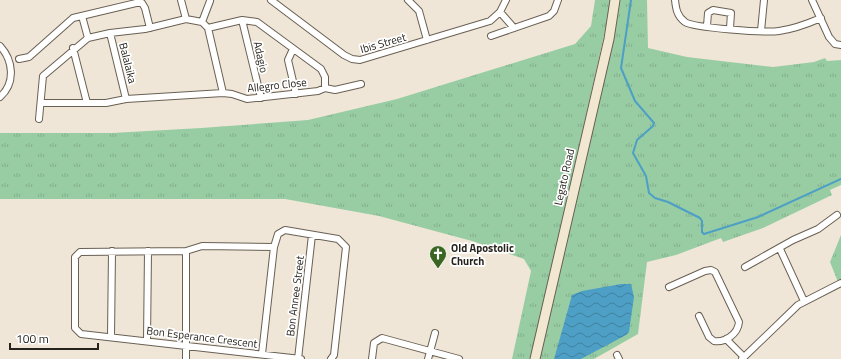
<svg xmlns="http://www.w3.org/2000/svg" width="841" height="359" font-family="'Titillium Web',sans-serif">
<defs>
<pattern id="grass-tufts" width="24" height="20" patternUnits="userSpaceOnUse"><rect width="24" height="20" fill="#98cda3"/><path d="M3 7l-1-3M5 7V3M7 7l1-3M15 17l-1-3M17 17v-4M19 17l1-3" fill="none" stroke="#83b08c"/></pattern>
<pattern id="water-waves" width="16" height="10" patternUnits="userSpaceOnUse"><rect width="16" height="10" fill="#4d9fc6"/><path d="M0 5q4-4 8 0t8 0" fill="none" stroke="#4081a0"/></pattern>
</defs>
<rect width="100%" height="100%" fill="#f0e6d7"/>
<path fill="url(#grass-tufts)" d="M595 0H612L531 359H512L531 271 524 259 472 241 379 216 285 199H0V133H112L201 128 308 120 397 99 575 44 591 26Z
M620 0H647L648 48 687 57 773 67 814 62 825 58 827 61 841 60V185L830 190 832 195 763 228 723 242 721 238 676 255 647 262 638 334 594 359H539L614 38Z
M841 235V280L838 282 830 262Z"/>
<path fill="url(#water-waves)" d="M621 284H631L634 297 629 332 626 335 581 359H554L572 295 582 291Z"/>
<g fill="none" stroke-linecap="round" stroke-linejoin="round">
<path stroke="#4d9fc6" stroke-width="2" d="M631 0 621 68 635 101 654 123 653 126 637 140 633 153 646 176 649 193 655 198 668 202 700 218 702 221V232L704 234 758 217 841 179"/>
<g stroke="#696054" stroke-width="8">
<path id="street" d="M181 0 186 19
M271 0 344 55 352 59 360 60 490 21 500 12 506 0
M408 0 419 11 427 40
M675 0C676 9 677 16 685 22 694 28 766 33 779 31 794 29 807 24 821 18
M812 0 829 37 835 44 841 45
M500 12 514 28
M82 16 88 38
M242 20 261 98
M202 22 210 1
M707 26 708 13 713 10 731 13 730 28
M208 28 223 93
M761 31 764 0
M110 33 126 99
M491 36 549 16 554 11 558 0
M0 46C13 60 16 83 0 97
M73 48 87 103
M293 49 288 60 296 94
M19 59 29 57 73 18 136 3H142L145 8 150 28
M325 88 335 90 361 84
M39 119 43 76 88 38 110 33 145 29 186 19 202 22 208 28 242 20 257 22 321 69 325 77V88L318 91 247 99 232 94 223 93 126 99 106 103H42
M274 247 202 246 186 251 80 252 75 257V328L81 334 301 359
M780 249 804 301
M745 267 793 240 818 229 837 215
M669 287 705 271 711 270 715 272 739 322C738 334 725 343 714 341L709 337 699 316
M111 337 112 251
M726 339 744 357
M147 341 148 251
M262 354 274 247 278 234 285 230 338 239 346 247 334 355 331 359
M617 355 619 359
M186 359V251
M298 359 312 235
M372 359 374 343 382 338 459 359
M428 359 435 333
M742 359 798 305 841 283"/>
</g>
<g stroke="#696054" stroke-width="11">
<path id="secondary" d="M535 359 609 39 615 0"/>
</g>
<use href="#street" stroke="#fff" stroke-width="6"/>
<use href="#secondary" stroke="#f2e8d1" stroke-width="9"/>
</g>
<defs>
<g id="church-pin" transform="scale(0.9)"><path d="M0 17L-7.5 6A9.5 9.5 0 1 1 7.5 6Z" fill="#3a6522" stroke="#fff"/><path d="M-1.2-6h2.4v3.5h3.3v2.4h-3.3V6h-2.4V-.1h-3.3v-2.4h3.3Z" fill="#fff"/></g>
</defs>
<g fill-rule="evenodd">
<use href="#church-pin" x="438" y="254"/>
</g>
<g text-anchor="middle" stroke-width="3.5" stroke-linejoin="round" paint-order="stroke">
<g font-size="11" fill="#26231d" stroke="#fff">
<text transform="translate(383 43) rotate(-16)" y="4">Ibis Street</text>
<text transform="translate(261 57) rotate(77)" y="4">Adagio</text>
<text transform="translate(128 63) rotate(76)" y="4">Balalaika</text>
<text transform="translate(277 85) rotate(-6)" y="4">Allegro Close</text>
<text transform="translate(564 177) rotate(-77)" y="4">Legato Road</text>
<text transform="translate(295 296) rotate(-83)" y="4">Bon Annee Street</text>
<text transform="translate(202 337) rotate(7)" y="4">Bon Esperance Crescent</text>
</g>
<g font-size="11" font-weight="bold" fill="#26231d" stroke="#fff" text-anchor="start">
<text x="451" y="252">Old Apostolic<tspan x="451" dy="13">Church</tspan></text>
</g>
</g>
<path d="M10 343v6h88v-6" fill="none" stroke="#26231d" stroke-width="2"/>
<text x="16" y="343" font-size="12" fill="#26231d" stroke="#ffffff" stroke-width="3" paint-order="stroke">100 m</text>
</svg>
